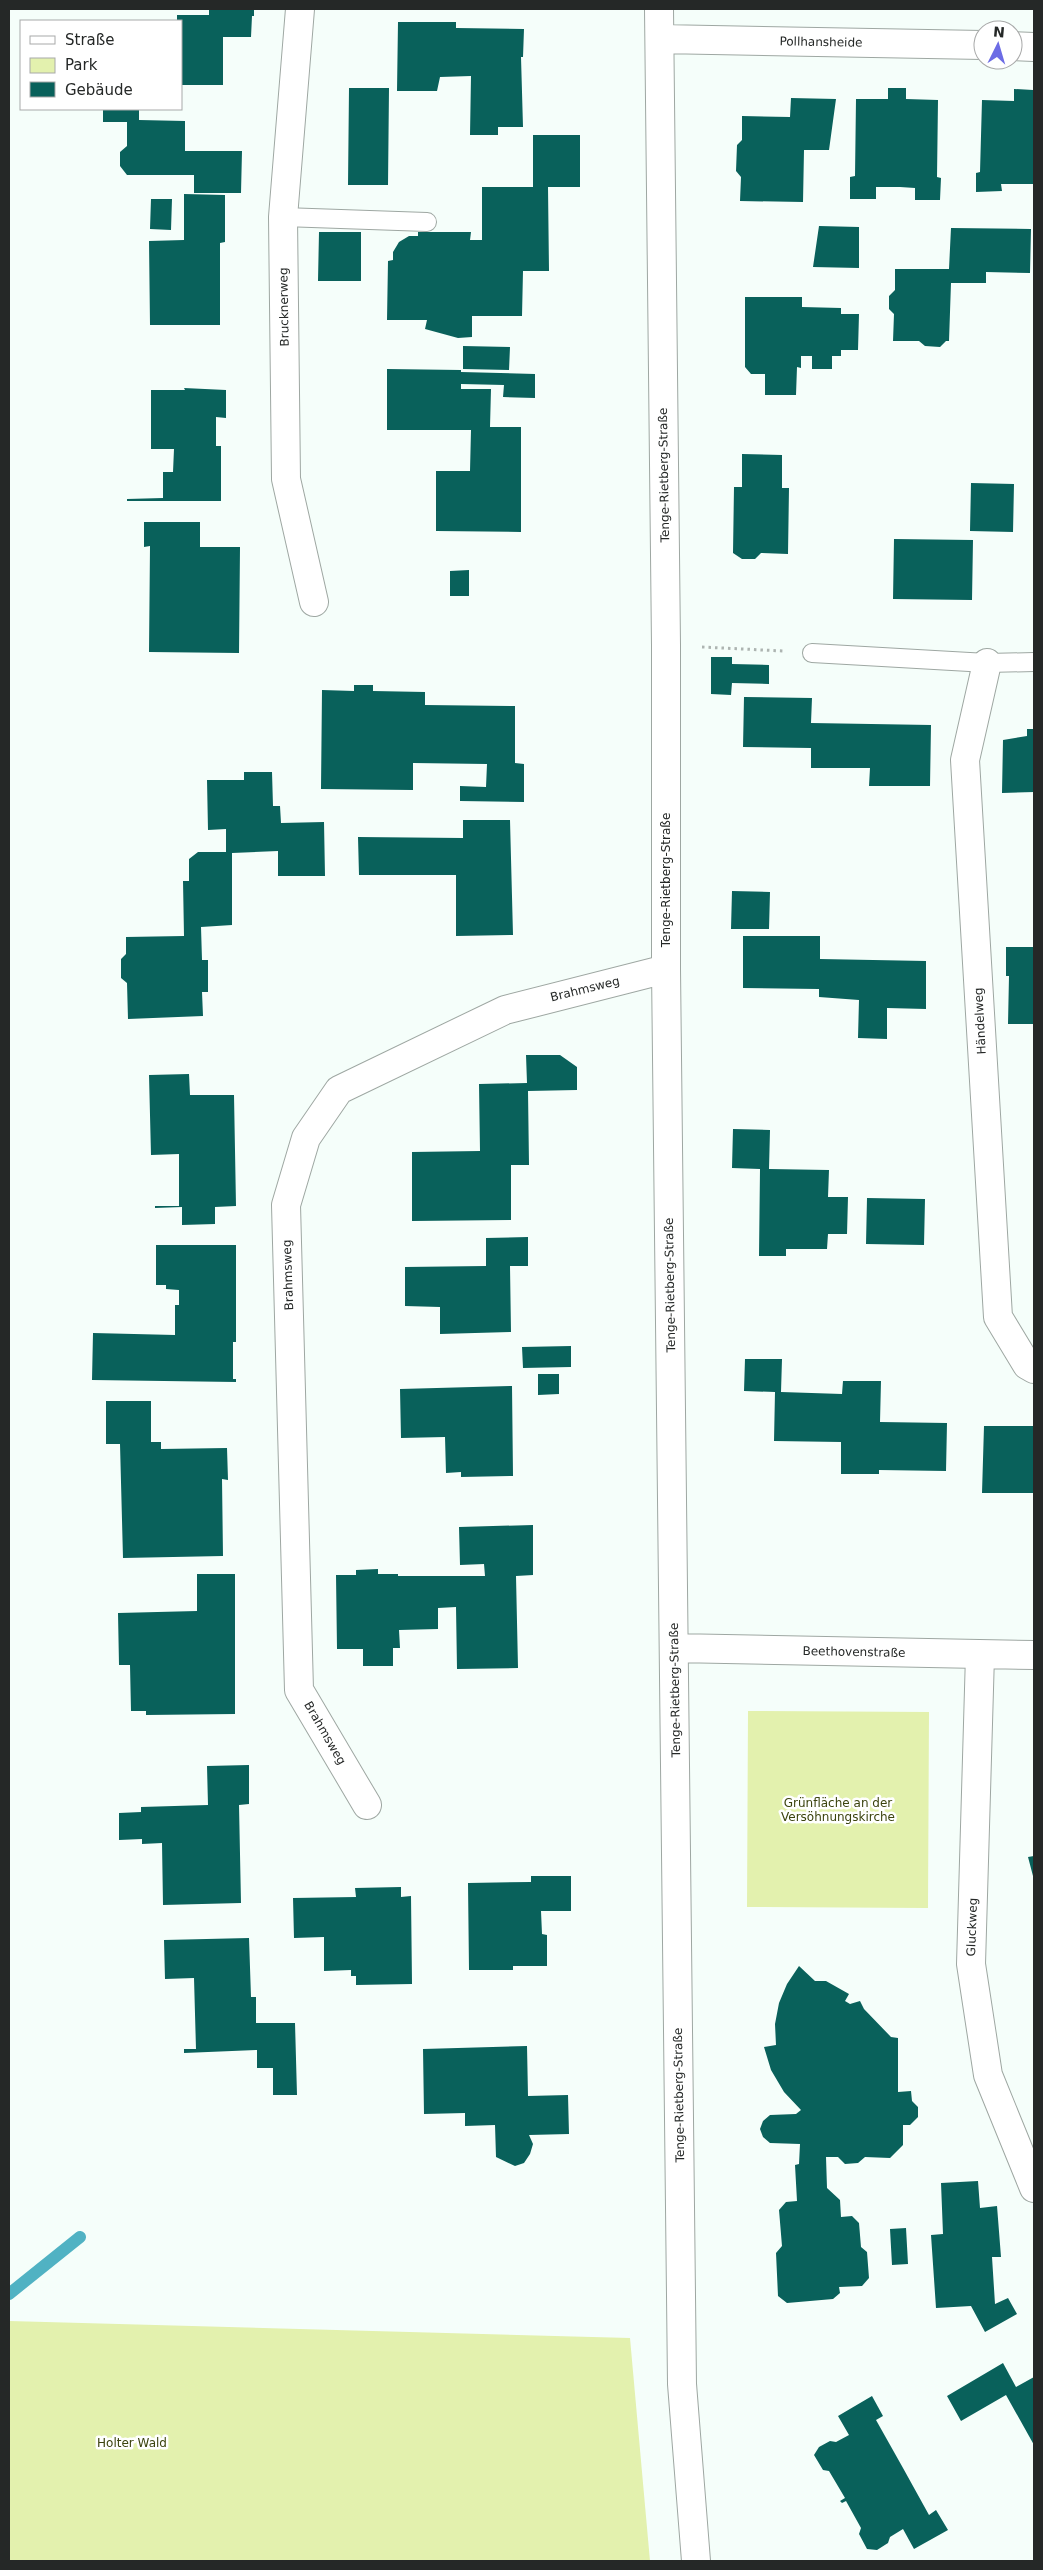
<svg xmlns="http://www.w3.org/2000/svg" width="1043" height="2570" font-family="'DejaVu Sans',sans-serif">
<rect width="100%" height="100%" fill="#f5fefa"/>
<path fill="#e3f1ae" d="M748 1711 929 1712 928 1908 747 1907Z
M9 2321 630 2338 650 2561H9Z"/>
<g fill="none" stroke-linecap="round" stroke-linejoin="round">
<path stroke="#50b2c3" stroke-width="12" d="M9 2294 80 2237"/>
</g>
<path fill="#09615b" d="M209 9H254V16H252L251 37H223V85H181V21H177V15H209Z
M398 22H456V28L524 29 523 57H521L523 127H498V135H470L471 76 440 77 437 91H397Z
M349 88H389L388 185H348Z
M888 88H906V99L938 100 937 177 941 178 940 200H915V188L900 187H876V199H850V177L855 176 856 99H888Z
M1014 89 1033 90 1034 184H1001L1002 191 976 192V173L980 172 982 100 1014 101Z
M791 98 836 99 829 150H804L803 202 740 201 741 177 736 171 737 145 742 140V116L790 117Z
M103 109H139V120L185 121V151H242L241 193H194V175H127L120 166V152L127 146V122H103Z
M533 135H580V187H548L549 271H523L522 316H472V337L458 338 425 329 427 320H387L388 261 393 260V252L399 242 409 236H418V232H471L470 240H482V187H533Z
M184 194 225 195V242L220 243V325H150L149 241 184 240Z
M151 199H172L171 230 150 229Z
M819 226 859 227V268L813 267Z
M951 228 1031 229 1030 273 986 272V283H951L949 341H946L940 347 925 346 919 341H893L894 314 889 309V296L895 290V269H949Z
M319 232H361V281H318Z
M745 297H802V307L841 308V314H859L858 350H841V356H832V369H812V356H801V368L797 367 796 395H765V374H751L745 367Z
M463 346 510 347 509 370 463 369Z
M387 369 461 370V372L535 374V398L503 397 504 385 461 384V389H491L490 427H521V532L436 531V471H470L471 430H387Z
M184 388 226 390V418L216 417V446H221V501H127V499L163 498V472H173L174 449H151V390H185Z
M742 454 782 455V488H789L788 554 761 553 755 559H742L733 553 734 487H742Z
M971 483 1014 484 1013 532 970 531Z
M144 522H200V547H240L239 653 149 652 150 546 144 547Z
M894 539 973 540 972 600 893 599Z
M469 570V596H450V571Z
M711 657H732V664L769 665V684L732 683 731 695 711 694Z
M354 685H373V691L425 692V705L515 706V763L524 764V802L460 801V786L486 787 487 764 413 763V790L321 789 322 690 354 691Z
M744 697 812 698 811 723 931 725 930 786H869L870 768H811V748L743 747Z
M1027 729H1034V792L1002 793 1003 740 1027 736Z
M244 772H272L273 806H280L281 823 324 822 325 876H278V851L232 853V925L201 927 202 960H208V992H202L203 1016 128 1019 127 983 121 978V959L126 954V937L184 936 183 881H189V859L198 852H226V829L208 830 207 780H244Z
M463 820H510L513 935 456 936V875H359L358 837 463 838Z
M732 891 770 892 769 929H731Z
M743 936H820V959L926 961V1009L887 1008V1039L858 1038 859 1000 819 997V989L743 988Z
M1006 947H1034V1024H1008L1009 976H1006Z
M526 1055H560L577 1067V1090L528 1091 529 1165H511V1220L412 1221V1152L480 1151 479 1084 527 1083Z
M189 1074 190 1095H234L236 1206 215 1207V1224L182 1225V1207L155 1208V1206H179V1154L151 1155 149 1075Z
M733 1129 770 1130 769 1169 829 1170 828 1197H848L847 1234H828L827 1249H786V1256H759L760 1169 732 1168Z
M867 1198 925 1199 924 1245 866 1244Z
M528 1237V1266H510L511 1332 440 1334V1307L405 1306V1267L486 1266V1238Z
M156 1245H236V1342H233V1379H236V1382L92 1380 93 1333 175 1335V1305H179V1290L166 1289V1285H156Z
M571 1346V1367L523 1368 522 1347Z
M745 1359H782L781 1392 842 1394 843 1381H881L880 1422 947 1423 946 1471 879 1470V1474H841V1442L774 1441 775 1392 744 1391Z
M538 1374H559V1394L538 1395Z
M512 1386 513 1476 461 1477V1472L446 1473 445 1437 401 1438 400 1389Z
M106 1401H151V1442H161V1449L227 1448 228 1480 222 1479 223 1556 123 1558 120 1444H106Z
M984 1426H1034V1493H982Z
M533 1525V1575L516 1576 518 1668 457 1669 456 1607 438 1608V1629L399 1630 400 1648H393V1666H363V1649H337L336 1575H356V1570L378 1569V1574H398V1576H485L484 1564 460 1565 459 1527Z
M197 1574H235V1714L146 1715V1711H131L130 1665H119L118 1613 197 1611Z
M249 1765V1804L239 1805 241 1903 163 1905 162 1843 142 1844V1839L119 1840V1813L141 1812V1807L208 1805 207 1766Z
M1034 1856V1875L1033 1876 1028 1857Z
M531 1876H571V1911H541L542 1934 547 1935V1966H513V1970H469L468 1883 531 1882Z
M401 1887V1897L411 1896 412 1984 356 1985V1976H351V1970L324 1971V1937L294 1938 293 1898 356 1897 355 1888Z
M249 1938 251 1997H256V2023H295L297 2095H273V2068H257V2050L184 2053V2049H196L194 1978 165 1979 164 1940Z
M799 1966 815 1981H826L849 1994 845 2001 850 2004 860 2001 864 2009 891 2037 898 2038V2092L911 2091 912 2101 918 2107V2117L910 2125H903V2145L890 2158 865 2157 858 2163 845 2164 838 2157H826L827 2188 840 2200 841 2217 852 2216 859 2223 861 2247 867 2252 869 2278 862 2286 839 2287 840 2293 833 2299 787 2303 778 2296 776 2253 782 2246 779 2210 786 2202 797 2201 795 2165 799 2164 800 2144 770 2143 763 2137 760 2129 763 2121 770 2115 796 2114 801 2110 784 2092 771 2070 764 2047 776 2045 775 2024 779 2003 787 1984Z
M527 2046 528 2096 568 2095 569 2134 529 2135 533 2144 530 2154 524 2163 515 2166 496 2157 495 2125 465 2126V2113L424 2114 423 2049Z
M978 2181 980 2208 997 2206 1001 2257H992L995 2304 1008 2298 1017 2314 985 2332 971 2306 936 2308 931 2235 943 2234 941 2183Z
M906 2228 908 2264 892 2265 890 2229Z
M1003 2363 1016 2387 1034 2377V2445L1006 2395 961 2421 947 2396Z
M872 2396 883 2416 876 2420 903 2468 929 2515 936 2510 948 2530 914 2549 903 2529 890 2537 888 2543 877 2550 867 2549 859 2534 861 2528 846 2501 842 2503 840 2501 845 2498 829 2471 823 2470 814 2455 819 2447 830 2441 836 2442 849 2435 838 2416Z"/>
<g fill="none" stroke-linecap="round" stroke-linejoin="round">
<g stroke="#9ea7a2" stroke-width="20">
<path id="service" d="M283 217 427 222
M812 653 987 663 1034 662"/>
</g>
<g stroke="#9ea7a2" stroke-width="30">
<path id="minor" d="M300 9 283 217 286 479 314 602
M659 9 666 645V969L682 2384 696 2561
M660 39 983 45
M1013 46 1034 47
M987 663 965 760 998 1317 1027 1365 1034 1369
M674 1648 1034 1655
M980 1655 971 1964 988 2075 1034 2188
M367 1805 299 1690 286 1205 306 1138 339 1090 505 1010 666 969"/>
</g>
<path stroke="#adb4b1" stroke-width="3" stroke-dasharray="2.5 4" stroke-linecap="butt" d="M702 647 783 651"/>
<use href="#service" stroke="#fff" stroke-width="18"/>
<use href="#minor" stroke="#fff" stroke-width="28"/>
</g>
<g text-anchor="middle" stroke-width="5" stroke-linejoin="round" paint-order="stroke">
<g font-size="12" fill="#252827" stroke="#fff">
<text transform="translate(821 42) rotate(1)" y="4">Pollhansheide</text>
<text transform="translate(284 307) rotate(-91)" y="4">Brucknerweg</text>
<text transform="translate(664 475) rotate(-91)" y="4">Tenge-Rietberg-Straße</text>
<text transform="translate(666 880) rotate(-90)" y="4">Tenge-Rietberg-Straße</text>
<text transform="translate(585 989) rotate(-14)" y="4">Brahmsweg</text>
<text transform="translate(980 1021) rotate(-93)" y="4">Händelweg</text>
<text transform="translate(288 1275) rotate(-92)" y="4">Brahmsweg</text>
<text transform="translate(670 1285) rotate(-91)" y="4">Tenge-Rietberg-Straße</text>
<text transform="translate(854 1652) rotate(1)" y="4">Beethovenstraße</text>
<text transform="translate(675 1690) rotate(-91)" y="4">Tenge-Rietberg-Straße</text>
<text transform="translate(325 1733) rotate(60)" y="4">Brahmsweg</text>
<text transform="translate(972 1927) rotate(-88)" y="4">Gluckweg</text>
<text transform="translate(679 2095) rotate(-91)" y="4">Tenge-Rietberg-Straße</text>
</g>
<g font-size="12" fill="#3b430e" stroke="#fff">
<text x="838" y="1807">Grünfläche an der<tspan x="838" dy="14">Versöhnungskirche</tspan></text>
<text x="132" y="2447">Holter Wald</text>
</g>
</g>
<rect width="1043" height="2570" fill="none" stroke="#252827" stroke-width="20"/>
<rect x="20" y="20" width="162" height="90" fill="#ffffff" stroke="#a8a9a9"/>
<rect x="30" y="36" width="25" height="8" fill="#ffffff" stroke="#a8a9a9"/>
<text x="65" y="45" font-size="15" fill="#252827">Straße</text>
<rect x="30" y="58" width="25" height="15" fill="#e3f1ae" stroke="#a8a9a9"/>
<text x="65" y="70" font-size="15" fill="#252827">Park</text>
<rect x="30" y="82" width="25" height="15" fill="#09615b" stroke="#a8a9a9"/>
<text x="65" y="95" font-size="15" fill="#252827">Gebäude</text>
<g transform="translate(998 45) rotate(5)"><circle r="24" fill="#ffffff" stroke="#a8a9a9"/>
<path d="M0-4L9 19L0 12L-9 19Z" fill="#6c6ce5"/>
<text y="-8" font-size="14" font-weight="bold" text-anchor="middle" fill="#252827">N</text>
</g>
</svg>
